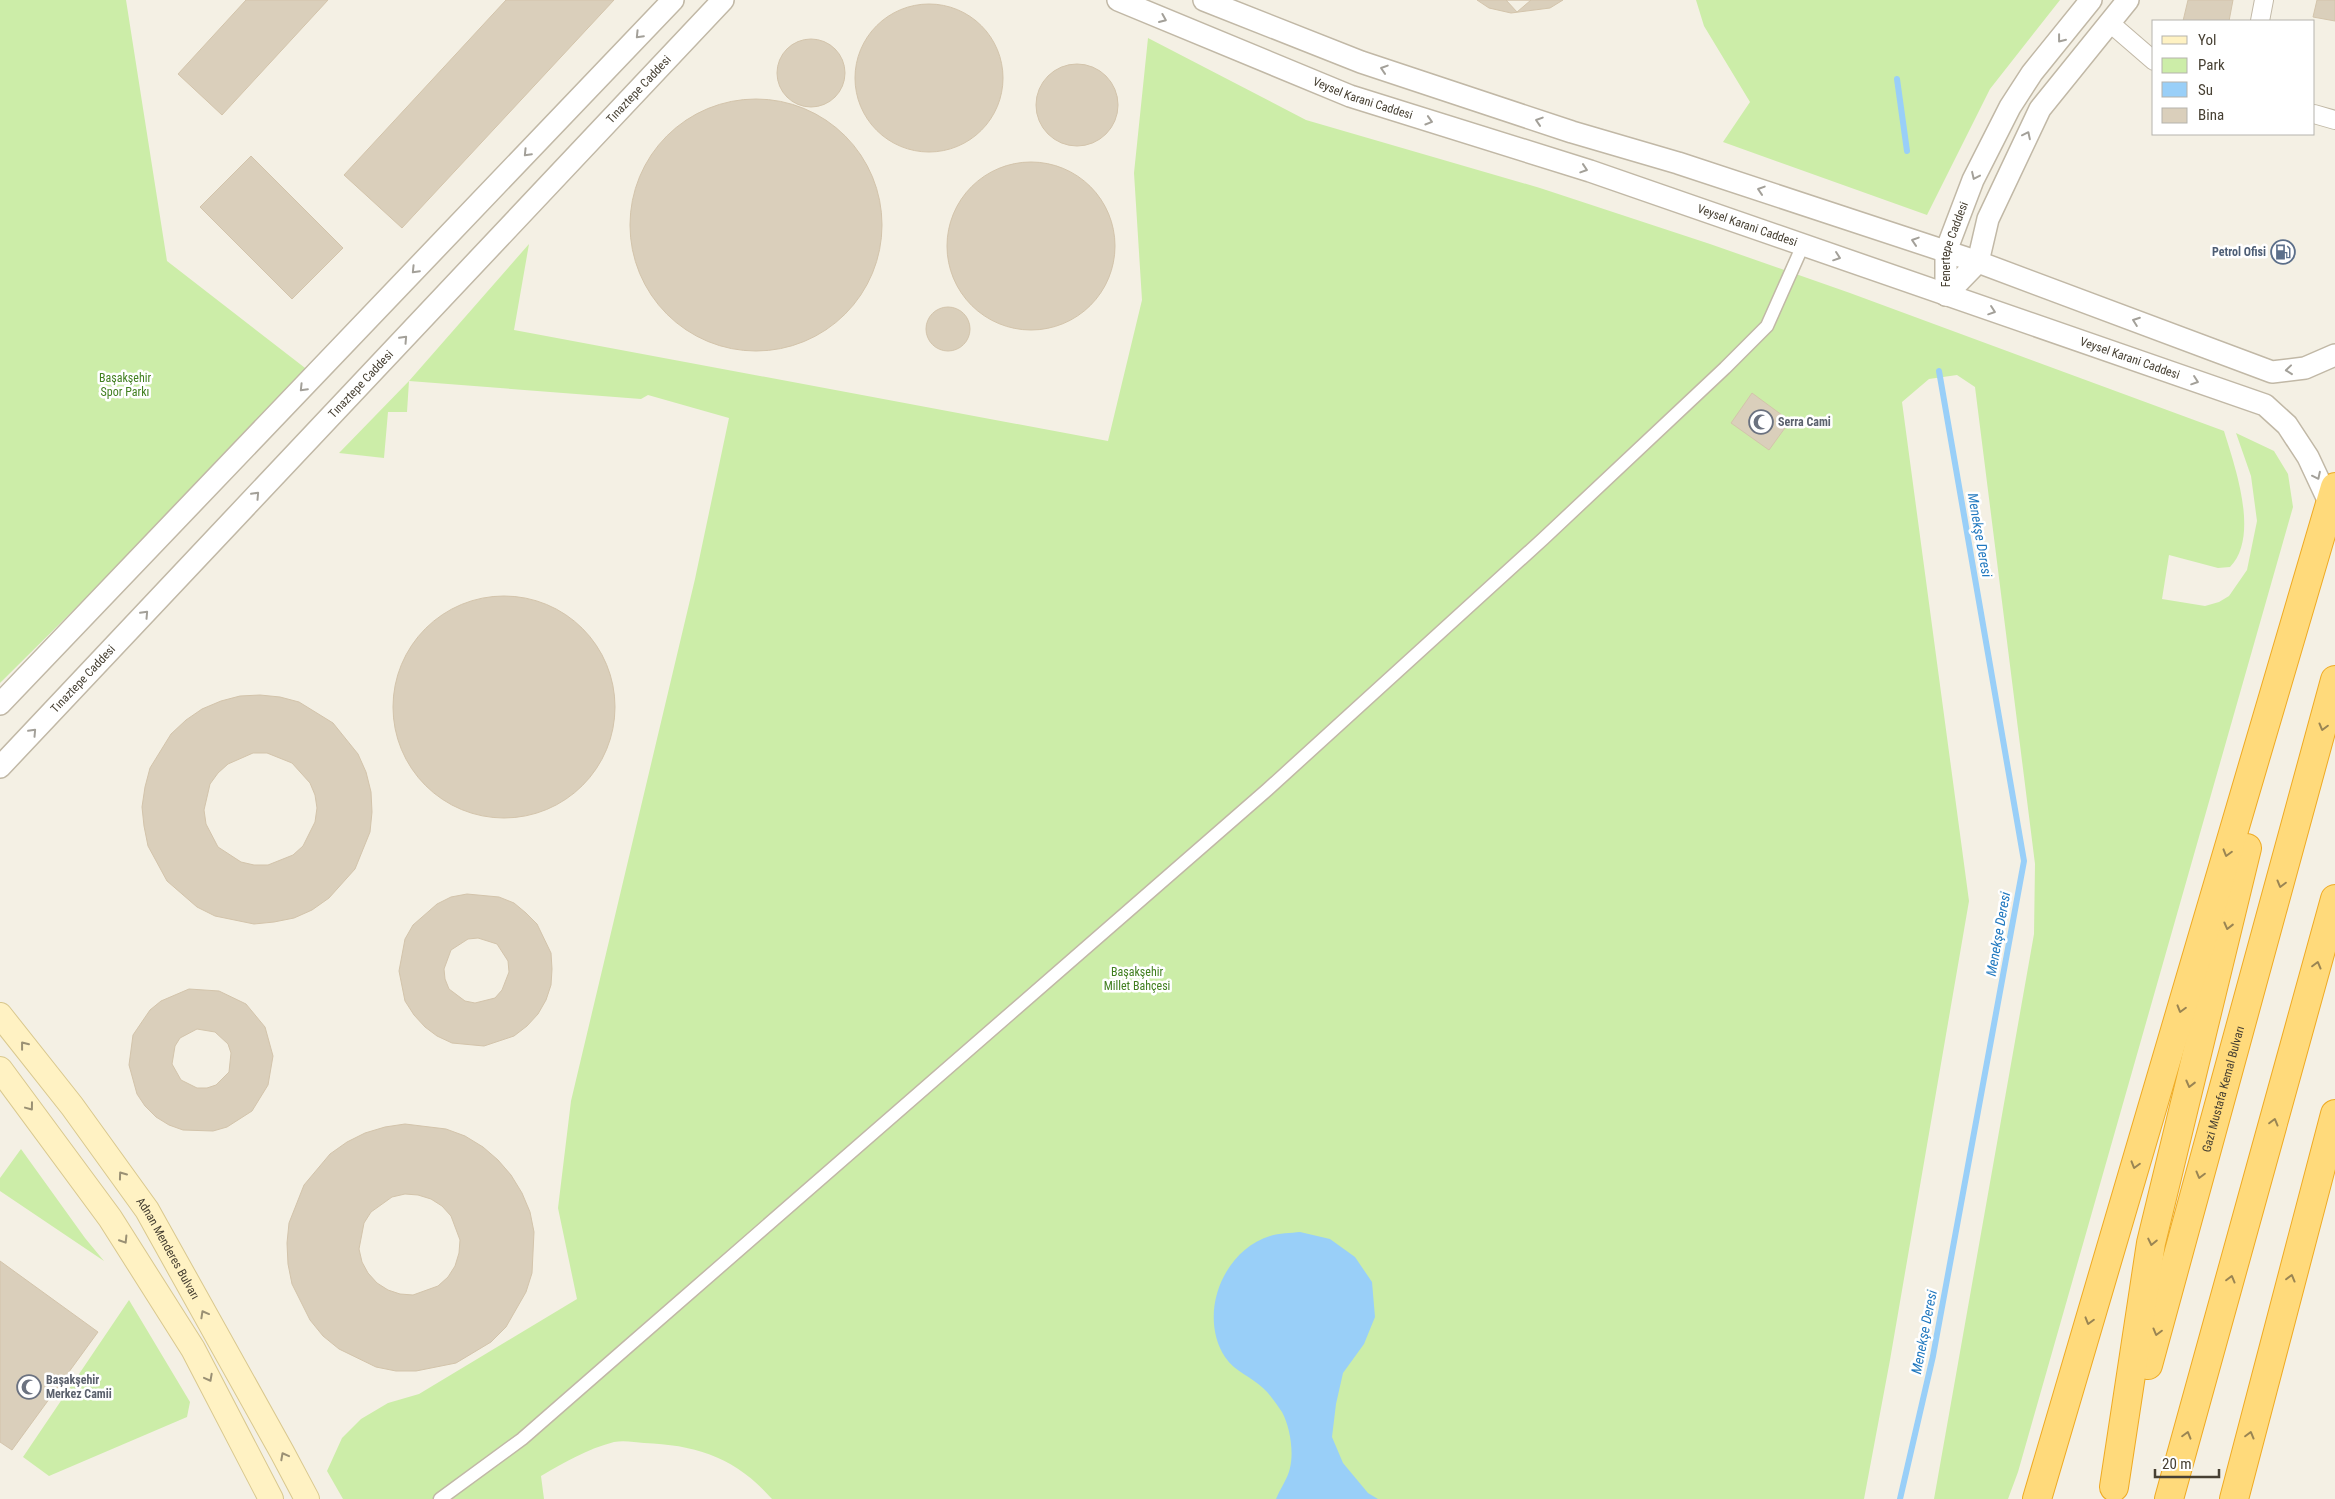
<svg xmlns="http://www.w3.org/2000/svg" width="2335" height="1499" font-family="'Roboto Condensed',sans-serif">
<rect width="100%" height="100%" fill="#f4f0e4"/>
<path fill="#cceda8" d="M0 0H126L167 261 309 371 271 414 0 683Z
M1696 0H2060L1990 89 1927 215 1723 142 1750 102 1704 26Z
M1148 38 1306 120 1540 188 1710 244 1850 293 2224 431C2235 467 2260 536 2230 567L2218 568 2169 555 2162 599 2205 606 2219 602 2229 596 2247 570 2257 521 2251 476 2236 433 2274 451 2288 474 2293 507 2018 1472 2008 1499H1934L2034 934 2035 864 1975 387 1957 375 1929 379 1902 402 1969 901 1890 1360 1864 1499H772C736 1458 697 1445 644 1443 635 1442 623 1440 614 1442 587 1449 565 1462 541 1476L544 1499H343L327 1471 342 1438 361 1419 388 1403 419 1394 577 1299 558 1208 571 1101 695 579 729 418 648 395 641 399 409 381 407 412H388L384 458 339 453 409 381 529 244 514 330 1108 441 1142 300 1134 173Z
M21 1149 85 1238 104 1261 0 1191V1178Z
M129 1300 190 1402 187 1417 49 1476 23 1457Z"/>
<path fill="#99cff8" d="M1300 1232 1330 1239 1355 1257 1372 1282 1375 1317 1364 1344 1343 1373 1336 1404 1332 1437 1343 1463 1368 1493 1378 1499H1276C1280 1489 1288 1478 1290 1468 1294 1451 1290 1427 1282 1412 1277 1405 1270 1394 1263 1388 1252 1377 1235 1372 1225 1357 1198 1315 1222 1251 1270 1236 1279 1233 1291 1233 1300 1232Z"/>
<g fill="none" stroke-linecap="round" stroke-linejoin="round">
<path stroke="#99cff8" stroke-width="6" d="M1897 79 1907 151
M1900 1499 1933 1356 2024 861 1939 371"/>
</g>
<path fill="#dacfbb" stroke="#d3c4ab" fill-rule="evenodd" d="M246 0H328L222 115 178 74Z
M506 0H614L402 228 344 175Z
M1477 0H1563L1550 8 1511 13 1489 8Z
M1506 0H1531L1517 12Z
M2188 0H2233L2229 21H2183Z
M2317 0H2335V21L2313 17Z
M855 78a74 74 0 1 1 148 0a74 74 0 1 1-148 0Z
M777 73a34 34 0 1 1 68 0a34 34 0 1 1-68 0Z
M1036 105a41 41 0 1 1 82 0a41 41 0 1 1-82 0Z
M630 225a126 126 0 1 1 252 0a126 126 0 1 1-252 0Z
M251 156 343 248 292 299 200 207Z
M947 246a84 84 0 1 1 168 0a84 84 0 1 1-168 0Z
M926 329a22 22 0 1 1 44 0a22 22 0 1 1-44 0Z
M1752 393 1790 421 1769 450 1731 423Z
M393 707a111 111 0 1 1 222 0a111 111 0 1 1-222 0Z
M260 695 280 697 299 702 333 723 358 754 366 772 371 792 372 812 370 832 355 869 329 898 312 910 294 918 274 922 254 924 215 916 197 907 167 881 148 846 144 826 142 807 145 787 150 768 171 734 186 720 202 709 221 701 240 696ZM253 753H267L292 763 310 783 315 795 317 808 315 822 303 846 293 855 268 865H254L241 862 218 847 206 824 204 810 210 784 218 773 228 764Z
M467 894 499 897 514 903 526 913 537 924 551 953 552 969 551 985 546 1000 538 1014 527 1026 514 1036 484 1046 452 1043 437 1036 425 1027 414 1015 405 1001 399 971 405 939 413 925 437 904 451 897ZM478 938 497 944 508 961 509 972 502 990 495 998 475 1003 465 1001 449 989 445 979 444 969 451 950 468 939Z
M189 989 219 991 246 1004 265 1027 273 1056 268 1085 252 1111 227 1127 213 1131 183 1130 169 1125 156 1117 145 1106 137 1094 129 1065 133 1035 150 1010 161 1001ZM197 1029 215 1032 228 1044 231 1053 229 1072 216 1085 207 1088H197L181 1080 172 1064 175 1046 180 1038Z
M405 1124 446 1129 465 1136 483 1147 498 1160 511 1175 522 1193 530 1212 534 1232 532 1273 526 1292 506 1327 491 1342 456 1363 416 1371H396L376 1367 339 1349 323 1336 310 1320 292 1284 288 1264 287 1243 289 1223 304 1185 330 1154 347 1142 365 1133 385 1127ZM405 1194 418 1195 431 1199 442 1206 451 1216 460 1240 459 1253 455 1266 448 1277 438 1286 413 1295 400 1294 388 1290 377 1283 368 1273 362 1262 359 1249 364 1223 371 1212 392 1197Z
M0 1261 98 1332 12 1450 0 1442Z"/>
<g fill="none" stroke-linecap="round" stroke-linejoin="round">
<g stroke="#c1b8a6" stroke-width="15">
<path id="pedestrian" d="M440 1499 522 1439 624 1350 1267 790 1543 539 1725 368 1767 326 1803 245"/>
</g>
<g stroke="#c1b8a6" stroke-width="20">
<path id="minor" d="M2260 21 2264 0
M2110 23 2154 61
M2314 114 2335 120"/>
</g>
<g stroke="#c1b8a6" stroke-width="24">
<g id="tertiary">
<path id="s1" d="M1118 0 1350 96 1590 171 2265 405 2287 425 2308 457 2330 504"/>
<path d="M1204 0 1361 62 1572 132 1678 163 1978 262 2272 372 2305 368 2335 355"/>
<path d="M1946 295 1978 262 1988 219 2040 109 2128 0"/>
<path id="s2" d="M1946 295V251L1973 180 2010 107 2032 73 2091 0"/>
<path d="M0 704 673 0"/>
<path id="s3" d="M0 767 723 0"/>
</g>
</g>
<g stroke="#d9c88e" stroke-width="26">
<g id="secondary">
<path id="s4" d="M0 1015 72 1106 147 1210 282 1452 307 1499"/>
<path d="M0 1069 110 1218 193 1349 271 1499"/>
</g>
</g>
<g stroke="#efaa23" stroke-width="30">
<g id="trunk">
<path id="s5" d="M2148 1365 2335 680"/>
<path d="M2114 1487 2151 1243 2247 848"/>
<path d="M2037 1499 2335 487"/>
<path d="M2169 1499 2335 899"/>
<path d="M2234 1499 2335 1114"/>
</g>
</g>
<use href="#pedestrian" stroke="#fff" stroke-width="12"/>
<use href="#minor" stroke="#fff" stroke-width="18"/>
<use href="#tertiary" stroke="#fff" stroke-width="21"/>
<use href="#secondary" stroke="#fff2c3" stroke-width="24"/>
<use href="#trunk" stroke="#ffda7b" stroke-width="28"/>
</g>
<defs><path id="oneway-chevron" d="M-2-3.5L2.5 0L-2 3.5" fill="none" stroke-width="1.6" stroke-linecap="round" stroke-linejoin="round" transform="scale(1.25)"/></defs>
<g stroke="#a3a099">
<use href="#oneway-chevron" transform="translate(1163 19) rotate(23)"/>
<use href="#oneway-chevron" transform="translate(639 35) rotate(134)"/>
<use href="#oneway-chevron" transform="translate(2061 39) rotate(128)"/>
<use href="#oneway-chevron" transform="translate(1384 69) rotate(-162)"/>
<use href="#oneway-chevron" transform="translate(1429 121) rotate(17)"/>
<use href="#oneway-chevron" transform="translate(1539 121) rotate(-162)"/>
<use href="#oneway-chevron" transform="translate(2027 135) rotate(-64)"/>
<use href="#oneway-chevron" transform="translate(527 153) rotate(134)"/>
<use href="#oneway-chevron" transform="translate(1584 169) rotate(18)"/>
<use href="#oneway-chevron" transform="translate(1975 176) rotate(115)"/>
<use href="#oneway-chevron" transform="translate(1761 190) rotate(-162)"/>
<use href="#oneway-chevron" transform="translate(1915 241) rotate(-162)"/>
<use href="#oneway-chevron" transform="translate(1837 257) rotate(19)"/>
<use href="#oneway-chevron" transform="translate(415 270) rotate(134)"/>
<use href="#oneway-chevron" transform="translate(1992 311) rotate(19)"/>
<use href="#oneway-chevron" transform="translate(2136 321) rotate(-160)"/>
<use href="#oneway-chevron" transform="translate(404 339) rotate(-47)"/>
<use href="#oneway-chevron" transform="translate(2289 370) rotate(174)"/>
<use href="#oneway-chevron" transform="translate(2195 381) rotate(19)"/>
<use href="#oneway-chevron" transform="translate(303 388) rotate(134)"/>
<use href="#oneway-chevron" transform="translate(2317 476) rotate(64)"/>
<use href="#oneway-chevron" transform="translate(256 495) rotate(-47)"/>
<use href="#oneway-chevron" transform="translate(145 614) rotate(-47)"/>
<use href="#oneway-chevron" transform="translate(33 732) rotate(-47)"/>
</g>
<g stroke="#9a8553">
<use href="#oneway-chevron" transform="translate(2323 727) rotate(105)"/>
<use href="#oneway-chevron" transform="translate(2227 853) rotate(106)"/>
<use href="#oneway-chevron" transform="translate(2281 884) rotate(105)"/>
<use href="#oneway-chevron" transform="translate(2228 926) rotate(104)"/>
<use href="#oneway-chevron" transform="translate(2317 965) rotate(-75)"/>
<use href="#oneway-chevron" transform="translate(2181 1009) rotate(106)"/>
<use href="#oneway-chevron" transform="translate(2190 1084) rotate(104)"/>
<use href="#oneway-chevron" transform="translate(2274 1122) rotate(-75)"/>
<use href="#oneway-chevron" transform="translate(2135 1165) rotate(106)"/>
<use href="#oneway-chevron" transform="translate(2200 1175) rotate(105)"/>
<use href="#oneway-chevron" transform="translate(2152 1242) rotate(102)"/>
<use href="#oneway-chevron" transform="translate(2291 1278) rotate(-75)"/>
<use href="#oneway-chevron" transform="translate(2231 1279) rotate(-75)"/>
<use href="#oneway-chevron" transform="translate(2089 1321) rotate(106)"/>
<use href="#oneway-chevron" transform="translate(2157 1332) rotate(105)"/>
<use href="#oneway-chevron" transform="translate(2187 1435) rotate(-74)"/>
<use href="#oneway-chevron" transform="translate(2250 1435) rotate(-75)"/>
</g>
<g stroke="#9a9074">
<use href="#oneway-chevron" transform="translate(24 1045) rotate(-128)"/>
<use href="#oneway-chevron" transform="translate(30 1107) rotate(53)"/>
<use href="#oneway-chevron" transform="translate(122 1175) rotate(-126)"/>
<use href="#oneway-chevron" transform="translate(124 1240) rotate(58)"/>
<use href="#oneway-chevron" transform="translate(204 1314) rotate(-119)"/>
<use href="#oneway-chevron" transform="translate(209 1378) rotate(62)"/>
<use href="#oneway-chevron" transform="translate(284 1456) rotate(-118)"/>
</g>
<defs>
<g id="fuel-ring" transform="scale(1.25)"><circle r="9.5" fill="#fff" stroke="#5c6f8a" stroke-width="1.5"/><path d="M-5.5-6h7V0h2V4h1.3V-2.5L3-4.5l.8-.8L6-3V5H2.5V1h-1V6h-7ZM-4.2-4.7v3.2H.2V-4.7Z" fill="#5c6f8a"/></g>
<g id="mosque-ring" transform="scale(1.25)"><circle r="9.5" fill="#fff" stroke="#6b7280" stroke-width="1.5"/><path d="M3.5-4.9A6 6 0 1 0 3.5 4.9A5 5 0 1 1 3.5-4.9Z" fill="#6b7280"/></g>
</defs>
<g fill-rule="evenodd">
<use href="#fuel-ring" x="2283" y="252"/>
<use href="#mosque-ring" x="1761" y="422"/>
<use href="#mosque-ring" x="29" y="1387"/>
</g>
<g text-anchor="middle" stroke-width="5" stroke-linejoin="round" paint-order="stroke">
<g font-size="12" fill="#474033" stroke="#fff">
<text dy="4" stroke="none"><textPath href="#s3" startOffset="931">Tınaztepe Caddesi</textPath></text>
<text dy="4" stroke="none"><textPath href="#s1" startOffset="264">Veysel Karani Caddesi</textPath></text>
<text dy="4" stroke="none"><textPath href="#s1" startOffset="669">Veysel Karani Caddesi</textPath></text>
<text dy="4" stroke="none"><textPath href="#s2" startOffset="52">Fenertepe Caddesi</textPath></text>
<text dy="4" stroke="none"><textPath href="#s1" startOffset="1074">Veysel Karani Caddesi</textPath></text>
<text dy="4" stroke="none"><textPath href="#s3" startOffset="526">Tınaztepe Caddesi</textPath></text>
<text dy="4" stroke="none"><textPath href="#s3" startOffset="121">Tınaztepe Caddesi</textPath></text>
<text dy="4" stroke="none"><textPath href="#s5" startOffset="286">Gazi Mustafa Kemal Bulvarı</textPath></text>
<text dy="4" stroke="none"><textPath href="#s4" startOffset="288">Adnan Menderes Bulvarı</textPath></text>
</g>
<g font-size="12" font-weight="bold" fill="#4e5e75" stroke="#fff" text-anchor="end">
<text x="2266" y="256">Petrol Ofisi</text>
</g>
<g font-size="12" fill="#417f20" stroke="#fff">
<text x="125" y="382">Başakşehir<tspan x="125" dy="14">Spor Parkı</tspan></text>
<text x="1137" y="976">Başakşehir<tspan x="1137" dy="14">Millet Bahçesi</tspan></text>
</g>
<g font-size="12" font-weight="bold" fill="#5b616d" stroke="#fff" text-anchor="start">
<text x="1778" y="426">Serra Cami</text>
<text x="46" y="1384">Başakşehir<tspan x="46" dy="14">Merkez Camii</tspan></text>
</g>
<g font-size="14" font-style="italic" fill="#2078bf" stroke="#fff">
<text transform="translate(1980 535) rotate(80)" y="5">Menekşe Deresi</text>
<text transform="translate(1998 934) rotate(-80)" y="5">Menekşe Deresi</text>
<text transform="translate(1924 1332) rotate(-79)" y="5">Menekşe Deresi</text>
</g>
</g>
<rect x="2152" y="20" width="162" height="115" fill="#ffffff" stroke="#b5b3ad"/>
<rect x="2162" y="36" width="25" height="8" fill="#fff2c3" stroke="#b5b3ad"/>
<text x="2198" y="45" font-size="15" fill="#474033">Yol</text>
<rect x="2162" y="58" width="25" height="15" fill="#cceda8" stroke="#b5b3ad"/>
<text x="2198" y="70" font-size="15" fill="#474033">Park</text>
<rect x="2162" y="82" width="25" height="15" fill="#99cff8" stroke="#b5b3ad"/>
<text x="2198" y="95" font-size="15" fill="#474033">Su</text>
<rect x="2162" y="108" width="25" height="15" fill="#dacfbb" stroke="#b5b3ad"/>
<text x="2198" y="120" font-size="15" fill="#474033">Bina</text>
<path d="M2155 1469v8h64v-8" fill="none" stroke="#474033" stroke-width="2.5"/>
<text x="2162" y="1469" font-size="15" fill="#474033" stroke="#ffffff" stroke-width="4" paint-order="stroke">20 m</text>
</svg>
